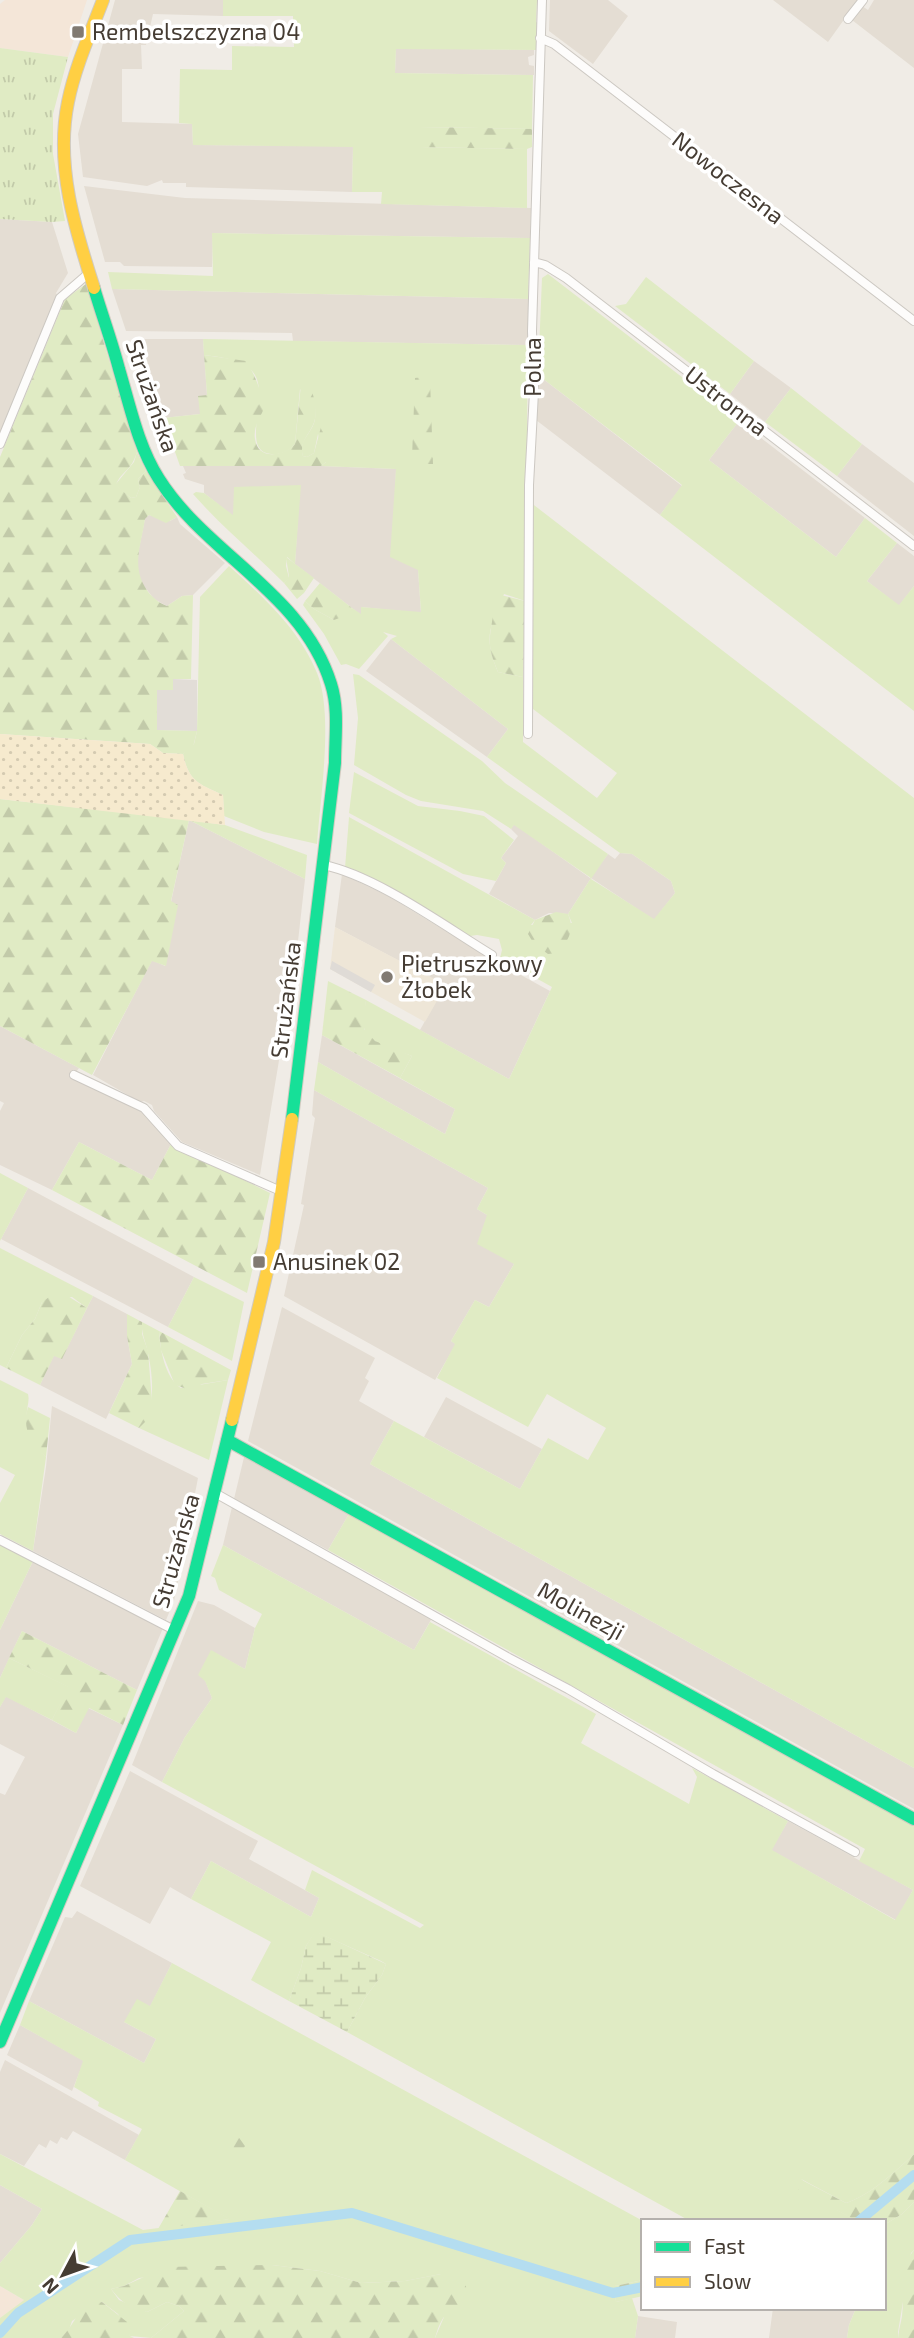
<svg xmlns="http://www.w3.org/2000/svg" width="914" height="2338" font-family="'Exo 2',sans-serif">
<defs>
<pattern id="forest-firs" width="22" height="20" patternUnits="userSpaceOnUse" patternTransform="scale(1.75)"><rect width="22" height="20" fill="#e0ebc4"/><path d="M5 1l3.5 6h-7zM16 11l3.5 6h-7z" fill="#c2caa9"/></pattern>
<pattern id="wetland-marsh" width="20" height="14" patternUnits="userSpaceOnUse" patternTransform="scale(1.75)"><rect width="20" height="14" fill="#e0ebc4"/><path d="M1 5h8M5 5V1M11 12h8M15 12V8" fill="none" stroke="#c2caa9"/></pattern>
<pattern id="sand-dots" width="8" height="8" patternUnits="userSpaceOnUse" patternTransform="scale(1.75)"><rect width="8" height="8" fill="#f6eace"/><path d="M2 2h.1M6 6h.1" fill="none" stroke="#d4cab1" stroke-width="1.8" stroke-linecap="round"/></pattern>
<pattern id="park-tufts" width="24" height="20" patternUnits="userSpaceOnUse" patternTransform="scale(1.75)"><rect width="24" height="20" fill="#e0ebc4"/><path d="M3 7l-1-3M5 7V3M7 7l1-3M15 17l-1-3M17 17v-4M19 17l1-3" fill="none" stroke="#c2caa9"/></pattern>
</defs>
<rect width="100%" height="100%" fill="#f0ece6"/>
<path fill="#e4ddd3" d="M115 0H223V16L153 14 146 45H141L142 69H122V122L192 124 193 145 353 146 352 192 186 187V183H163L162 180 147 186 83 177 78 134Z
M550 0H608L628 16 593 64 549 31Z
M773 0H858L828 42Z
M874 0H914V68L852 20 862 6 868 10Z
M396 48 534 50V55L528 57 529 65 534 66V75L395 73Z
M84 186 185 198 531 208 530 238 213 233 212 267 124 266 120 262H105Z
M0 219 52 222 68 273 56 293 58 297 0 434Z
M112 289 528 299V345L293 341 292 333 126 331Z
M134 339H203L207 395 200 414 163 418Z
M754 361 791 388 765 422 730 394Z
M538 375 682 486 660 515 536 420Z
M739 421 865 518 836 557 709 460Z
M862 444 914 483V536L837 476Z
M183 466H321L396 469 395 502 418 569 421 613 361 607V615L295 564 300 485 233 516 204 493V485L185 479 183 474 186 473Z
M149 515 170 521 177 517 180 524 225 563 193 595 182 596 167 606 154 599 141 582 138 572 137 558 145 519Z
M897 543 914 556V586L899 606 867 581Z
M391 639 508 729 487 757 366 671Z
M189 820 305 879 296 959 291 960 289 968 294 970 260 1175 182 1142 154 1111 152 1105 144 1101 140 1102 93 1075 152 960 165 966 171 902Z
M514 824 590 878 608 854 615 859 620 853 632 854 671 881 675 893 654 920 591 878 568 914 549 913 535 920 489 894 506 863 501 858 518 836 511 829Z
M342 874 390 897 488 957 550 991 509 1079 420 1030 445 985 335 927Z
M0 1026 79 1068 74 1075 77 1078 140 1111 142 1109 171 1144 152 1180 79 1142 52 1190 0 1165V1111L4 1103 0 1101Z
M322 1035 455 1109 445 1134 318 1062Z
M314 1090 488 1188 477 1209 487 1215 514 1264 489 1307 475 1300 451 1341 456 1344 435 1380 284 1296 304 1205 301 1204 315 1118 312 1115Z
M28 1188 194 1277 168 1327 1 1239Z
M93 1296 127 1314V1336L132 1364 106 1419 40 1385 54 1355 62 1358Z
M282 1307 375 1358 365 1378 369 1381 359 1401 394 1421 370 1464 914 1768V1809L248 1441Z
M446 1397 542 1449 520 1489 424 1437Z
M52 1406 198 1478 174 1601 166 1620 33 1551 46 1467Z
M245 1453 350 1512 328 1550 234 1499Z
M232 1507 432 1618 414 1650 223 1545Z
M33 1561 163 1628 137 1690 22 1631 0 1678V1630Z
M198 1601 214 1605 255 1628 245 1669 211 1651 205 1680 212 1698 185 1737 162 1782 132 1765Z
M6 1696 76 1733 88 1708 123 1725 0 2013V1793L5 1795 25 1757 0 1744V1707Z
M130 1771 258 1841 249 1859 319 1898 311 1917 211 1861 191 1899 170 1887 150 1924 80 1886Z
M788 1821 913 1890 896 1920 771 1850Z
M77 1911 172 1963 150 2007 124 2022 156 2039 144 2063 29 2001 65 1917 72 1918Z
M20 2025 84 2061 72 2091 7 2055Z
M5 2060 139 2135 125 2160 73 2131 67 2140 61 2137 57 2144 50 2140 46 2148 39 2144 24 2166 0 2154V2072Z
M0 2185 42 2209 32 2225 0 2263Z
M773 2308H856L849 2325 847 2338H769Z
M638 2316 677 2322 675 2338H635Z"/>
<path fill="#f4e6d8" d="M5 0H87L68 57 0 48V4Z
M0 2286 24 2300 0 2318Z"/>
<path fill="#e2ddd7" d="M173 679 197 680V731L157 730V690Z"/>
<path fill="#eee6d7" d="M335 927 446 985 425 1022 330 969Z"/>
<path fill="#e0ebc4" d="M223 0H537L536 22 539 23 538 50 396 49 395 73 533 75 532 129 420 127V147L527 149V208L381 204 382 192H352L353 147 193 145 192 124 179 123 180 69 232 70V46L294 47 293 16H223Z
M212 233 530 238 528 299 112 289 108 272 213 276Z
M548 274 739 421 709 460 836 557 865 518 897 543 867 581 899 605 914 586V711L660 515 682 485 538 375 542 278Z
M646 277 754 361 730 394 615 306 626 304Z
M203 339 528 345 525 601 504 594C490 627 483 637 498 672L523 677V742L597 798 617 773 533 709 530 502 914 798V1768L370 1464 394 1421 520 1489 548 1438 588 1460 606 1428 547 1394 528 1427 437 1378 455 1344 451 1341 475 1300 489 1307 514 1264 477 1244 487 1215 477 1209 488 1188 314 1090 318 1062 445 1134 455 1109 400 1078 412 1056C399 1051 368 1044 364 1028 362 1021 365 1008 366 1000L509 1079 552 987 500 958 502 950 499 939 477 935 470 936 429 911 345 868 349 817 535 920 531 925 572 923 568 914 591 878 514 825 511 829 483 811 421 801 406 795 354 765 358 718 353 674 359 675 482 761 505 783 608 854 591 879 654 919 675 893 671 881 632 854 620 853 487 757 508 729 391 639 397 636 383 632 388 636 359 669 346 664 341 665 324 634 303 605 305 601 314 609 334 620 352 608 361 614V607L421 612 418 570 390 557 396 469 321 466 326 462 318 434 314 453 307 457 303 456C298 441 310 435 314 423 316 418 315 410 315 405L300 389 295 444C289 451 281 455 271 454 237 451 275 390 250 369 237 358 219 357 204 355Z
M791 388 862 444 837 476 765 422Z
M137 452 146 471 138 479 140 487 136 497 131 498 115 485 134 462Z
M301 485 295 564 287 557 286 566 289 578 284 583C254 553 221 526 193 494L196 492 204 493 233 515 234 487Z
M229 566C263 597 299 629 317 673 334 714 320 799 317 844L264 832 224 816 223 795C199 784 189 782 183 754L194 744 197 731 200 597Z
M354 772 418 806 460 811 484 816 514 840 501 858 506 863 496 881 463 874 349 813Z
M189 820 225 825 307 855 305 879Z
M0 1173 28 1188 0 1241Z
M0 1248 93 1296 87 1308 72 1297 42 1302 35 1319 22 1335 6 1368 0 1365Z
M194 1277 244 1302 232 1361 168 1327Z
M142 1322 159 1331C160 1349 165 1378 181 1388L228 1380 209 1460 139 1428C157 1408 153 1374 147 1349 145 1340 141 1332 142 1322Z
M0 1380 28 1394C30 1402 26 1408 27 1416 28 1433 34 1447 46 1457L33 1551 0 1534V1503L15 1475 0 1467Z
M350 1512 914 1824V2154C896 2171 869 2196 846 2203L801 2179 837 2210 852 2218 848 2221H690L347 2032 365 1998 382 1975 386 1964 381 1961 318 1933 314 1934 306 1946 301 1968 289 2001 251 1980 271 1942 191 1899 211 1861 311 1917 319 1898 305 1890 312 1870 420 1928 424 1925 162 1782 185 1737 212 1698 205 1681 198 1675 211 1650 245 1669 255 1628 262 1614 219 1590 215 1578 211 1576 223 1545 414 1650 430 1622 596 1714 581 1743 689 1804 697 1777 692 1768 788 1821 772 1850 895 1920 913 1890 859 1861 865 1849 328 1550Z
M0 1543 33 1561 0 1630Z
M9 1658 69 1687 52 1720 6 1697 0 1707V1678Z
M172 1963 643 2221V2280L615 2286 616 2302 632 2298 638 2316 635 2338H435L444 2317 441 2274 405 2281 361 2283 320 2271 272 2265 139 2278 124 2286 111 2289 119 2300 147 2312 167 2302 179 2306 184 2311 151 2338 130 2336 118 2314 102 2302 72 2321 69 2330 61 2338H0V2318L24 2300 0 2286V2263L32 2225 42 2209 0 2185V2154L143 2230 229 2219 125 2160 142 2129 98 2106 99 2102 74 2087 83 2061 20 2025 29 2001 144 2063 156 2039 124 2022 137 1999 150 2006Z
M914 2202V2250L911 2253 898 2332 899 2338H847L849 2325 856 2308H884V2225L902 2214Z"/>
<path fill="url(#forest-firs)" d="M420 127 532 129V147L527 149 420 147Z
M86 284 137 452C131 472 121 471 116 485L131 498 136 497 140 487 138 479 146 471 177 517 166 523 149 515 145 519C141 547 130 568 149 593 155 599 159 603 167 606L182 596 193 595 191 679H173V690H157V730L197 731 193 747 183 754 163 753 150 744 0 734V457L65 299Z
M204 355 246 361C256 376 260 390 265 407 260 417 253 428 255 439 258 461 284 456 295 444L301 384 307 381C314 393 319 412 313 425 308 436 299 443 303 456L307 457 314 453 321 427 328 426 326 462 321 466H180L163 418 200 414 198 396 207 395Z
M423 377 430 379 433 464H415L412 458 415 378Z
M286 557 314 578 304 593 297 599 284 583 289 577Z
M320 583 352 608 342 617 334 620 314 609 305 601Z
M497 594 525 601 523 677 498 672C489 650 488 644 492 622 494 611 492 603 497 594Z
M0 799 189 820 171 901 178 905 166 966 152 961 92 1075 0 1026Z
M556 912 568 914C575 930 569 940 557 953L548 954 534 944 528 934 535 920Z
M328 981 366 1000 364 1029 375 1041 412 1056 400 1078 322 1035Z
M79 1142 152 1180 171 1144 270 1193 247 1293 52 1190Z
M52 1295H66L87 1308 62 1359 54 1356 40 1385 6 1368 22 1335 35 1319 42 1302Z
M127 1314 142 1322V1334L148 1351 152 1402 147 1420 139 1428 109 1413 132 1364 127 1336Z
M159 1331 231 1370 228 1380 202 1384 190 1390 175 1385 161 1350Z
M28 1407 50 1418 46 1457C30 1444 22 1428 28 1407Z
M22 1631 137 1690 123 1725 89 1708 76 1733 52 1720 68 1687 9 1658Z
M227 2132 237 2135 245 2146 237 2160 225 2154 220 2133Z
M914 2154V2202L902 2214 884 2225V2221H848L851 2218 794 2187 793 2183 800 2179 846 2203C869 2196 896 2171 914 2154Z
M180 2191 230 2219 158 2229Z
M914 2250V2338H899C898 2330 901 2324 902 2316 905 2292 897 2271 914 2250Z
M272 2265 320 2271 361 2283 405 2281 441 2274 458 2280 466 2286C468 2305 455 2305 444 2317 440 2322 437 2331 435 2338H151L184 2311 179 2306 167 2302 147 2312C131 2309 121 2302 111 2289L124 2286 166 2267Z
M643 2280V2296L616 2302 615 2286Z
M102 2302 127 2322 130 2336 134 2338H61C76 2324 76 2306 102 2302Z"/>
<path fill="url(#wetland-marsh)" d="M314 1933H319L386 1964 382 1975 365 1998 347 2032 289 2001 301 1968 306 1946Z"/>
<path fill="url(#sand-dots)" d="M0 734 150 744 163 753 183 754C189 782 199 784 223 795L225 825 0 799Z"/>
<path fill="url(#park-tufts)" d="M0 48 68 57 53 114V154L65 221 52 222 0 219Z"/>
<path fill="#dfdbd6" d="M332 961 375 985 371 992 330 969Z"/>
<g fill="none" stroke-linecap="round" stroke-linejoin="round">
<path stroke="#b4ddf0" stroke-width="10" d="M859 2221 914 2175
M0 2333 18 2313 130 2240 352 2213 613 2293 643 2287"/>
<g stroke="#ccc8c2" stroke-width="10">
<path id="street" d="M848 19 863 0
M540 38 554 44 914 321
M534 262 545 265 566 278 914 546
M0 444 60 298 89 273
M528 734 529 485 534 392 532 331 542 0
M323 865C375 875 446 927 492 955
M74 1075 144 1108 178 1146 283 1192
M215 1493 509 1658 568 1689 713 1774 855 1852
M0 1540 174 1630"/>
</g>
<g stroke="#d1cbc0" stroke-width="14">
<path id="fast" d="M94 288C102 315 112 342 119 369 130 406 138 446 159 479 207 555 303 593 331 684 339 709 335 737 335 763L292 1119
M227 1440 914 1819
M0 2042 189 1596 232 1420"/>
</g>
<g stroke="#d1cbc0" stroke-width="14">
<path id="slow" d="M94 288C75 229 55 165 68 102 75 67 90 34 103 0
M232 1420 274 1242 292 1119"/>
</g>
<use href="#street" stroke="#fdfcfb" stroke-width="8"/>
<use href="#fast" stroke="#16e098" stroke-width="12"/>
<use href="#slow" stroke="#ffcf43" stroke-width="12"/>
</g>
<g fill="#817a72" stroke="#fff" stroke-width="2.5">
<rect x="71" y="25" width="14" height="14" rx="3.5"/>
<circle cx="387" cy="977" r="7"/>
<rect x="252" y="1255" width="14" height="14" rx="3.5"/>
</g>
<g text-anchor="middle" stroke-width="7" stroke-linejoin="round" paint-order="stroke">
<g font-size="23" fill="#453c33" stroke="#fff" text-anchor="start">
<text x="92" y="40">Rembelszczyzna 04</text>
<text x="401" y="972">Pietruszkowy<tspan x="401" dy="26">Żłobek</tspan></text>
<text x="273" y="1270">Anusinek 02</text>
</g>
<g font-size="23" fill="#453c33" stroke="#fff">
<text transform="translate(728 178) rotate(38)" y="8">Nowoczesna</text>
<text transform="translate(533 367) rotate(-90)" y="8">Polna</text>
<text transform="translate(152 396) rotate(71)" y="8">Strużańska</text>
<text transform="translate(726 401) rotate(38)" y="8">Ustronna</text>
<text transform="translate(286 1000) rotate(-83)" y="8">Strużańska</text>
<text transform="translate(176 1551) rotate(-74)" y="8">Strużańska</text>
<text transform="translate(581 1611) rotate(29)" y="8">Molinezji</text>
</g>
</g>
<rect x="641" y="2219" width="245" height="91" fill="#ffffff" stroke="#b5b1ad" stroke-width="2"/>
<rect x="655" y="2242" width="35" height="10" fill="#16e098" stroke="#b5b1ad" stroke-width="2"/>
<text x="704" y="2254" font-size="21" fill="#453c33">Fast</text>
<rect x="655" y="2277" width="35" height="10" fill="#ffcf43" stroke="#b5b1ad" stroke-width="2"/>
<text x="704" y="2289" font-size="21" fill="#453c33">Slow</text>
<g transform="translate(63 2275) rotate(229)" stroke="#ffffff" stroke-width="5" paint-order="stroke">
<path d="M0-5L12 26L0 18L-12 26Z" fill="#453c33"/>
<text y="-10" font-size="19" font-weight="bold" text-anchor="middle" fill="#453c33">N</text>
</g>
</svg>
